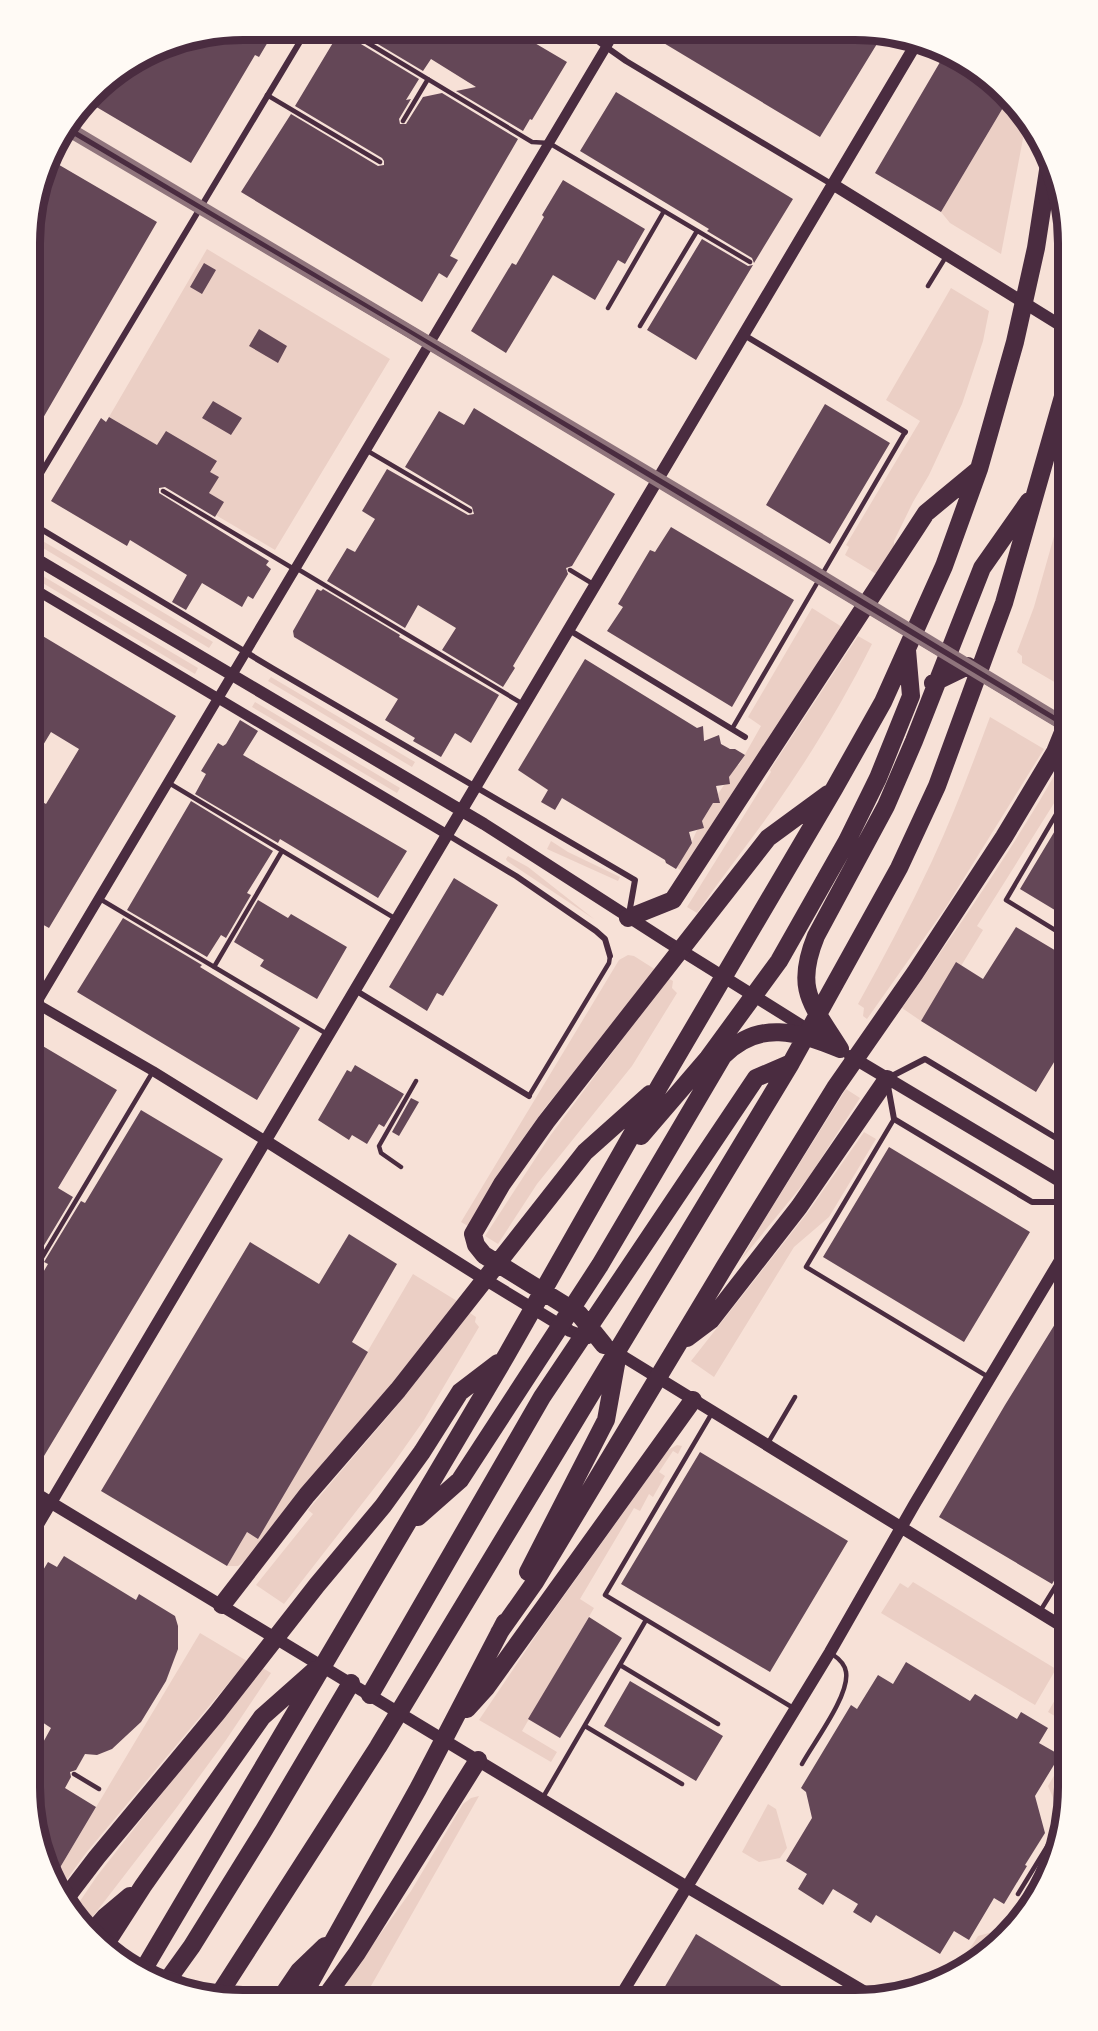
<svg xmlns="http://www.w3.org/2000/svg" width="1098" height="2031" font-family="'Public Sans',sans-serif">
<rect width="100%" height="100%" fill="#f7e1d7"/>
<path fill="#ebcfc5" d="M1007 101 1025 128 1001 254 950 223 941 212Z
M207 249 390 359 275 550 192 501 194 467 109 417Z
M951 288 989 311 983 341 962 404 929 475 913 502 894 541V550L878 575 845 555 849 547 846 545 920 421 886 400Z
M1068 487V678L1063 687 1022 663V656L1017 652 1034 607Z
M41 540 213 642 209 648 38 545Z
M31 569 198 668 195 674 31 576Z
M812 608 842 627 683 872 676 867 682 859V856L686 848H689L697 830 703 825 702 821 713 803H716L719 798 718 794 724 785 727 784 729 777 736 765H739L761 726 748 717Z
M858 636 872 644C843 702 810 756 773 809 748 844 721 878 697 913L687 907 771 772 770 770Z
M271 677 415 762 412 767 268 681Z
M255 702 400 788 397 793 252 707Z
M990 717 1044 749 946 907 867 1019 863 1016 864 1008 858 1004C884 957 909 910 932 861 954 814 972 765 990 717Z
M1062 762 1068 766V781L977 926 983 930 961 966 921 1021 902 1008C958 927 1014 848 1062 762Z
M551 841 568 852 620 877 618 881 547 849Z
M508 856 528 867 594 919 507 861 506 859Z
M628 955 634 956 656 970 544 1109 514 1151 468 1226 461 1222 619 960Z
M668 978 673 981 672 988 677 993 632 1066 537 1184 498 1244 485 1236 550 1136Z
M846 1089 860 1098 809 1177 741 1260 761 1225Z
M864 1132 876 1139 829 1217 794 1247 714 1377 691 1361 808 1212Z
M413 1274 457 1301 389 1388 326 1459 246 1560 238 1566H227L247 1532 258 1538Z
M470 1313 476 1317 475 1322 479 1327 424 1420 393 1464 284 1604 256 1585 313 1514 308 1510 395 1408Z
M677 1445 682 1446 678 1454 673 1451 659 1472 665 1476 653 1497 649 1494 640 1511 634 1508 580 1599 594 1608 522 1731 557 1752 551 1762 479 1720 541 1628 668 1450Z
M913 1582 1056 1669 1035 1705 881 1613 900 1583 908 1588Z
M200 1633 247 1661 86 1853 62 1886 55 1876Z
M261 1667 271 1673 226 1740 177 1807 87 1924 76 1907 97 1876Z
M1068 1677V1724L1048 1712Z
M1068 1761V1776L1054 1800 1048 1786 1062 1762Z
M479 1796 363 2000 334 1999 411 1891 463 1804 471 1798Z
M768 1804 776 1809 787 1848 780 1858 759 1862 742 1852Z
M989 1933 999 1939 997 1943 973 1965 960 1971 958 1967 978 1936Z"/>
<path fill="#644757" d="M248 30H275L259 57 255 55 191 163 88 102 103 83 162 46Z
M340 31H344L346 35 419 79 406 100 411 99 399 119 400 124H406L423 97 442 93 518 139 450 256 458 260 447 278 439 273 422 302 241 192 291 114 378 166 384 165V161L382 158 295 106Z
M356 31 516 32 567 62 532 120 530 119 523 131 456 91 476 87 431 59 423 71Z
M647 33 883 34 820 137Z
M943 57 995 83 1007 101 941 212 875 173Z
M616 92 793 199 754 263 752 258 707 231 709 229 580 151Z
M49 159 157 222 32 437V216Z
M563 180 645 229 625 264 618 260 595 300 553 275 506 353 471 331 512 263 516 265 544 217 542 215Z
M702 239 748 266 753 265 696 360 647 330Z
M204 263 216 270 202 294 190 287Z
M259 329 287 346 278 363 249 346Z
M213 401 242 418 231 435 202 418Z
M825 404 890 443 830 544 766 505Z
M474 408 615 494 572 566 566 568 568 574 513 666 515 668 503 687 442 650 456 628 418 605 405 628 327 581 347 548 355 552 375 519 362 511 387 469 468 515 474 514 472 507 405 467 439 411 464 425Z
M109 417 157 445 166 431 217 461 210 472 219 477 209 493 224 502 215 517 165 487 159 488V493L269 561 266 565 271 569 253 599 248 596 242 607 202 583 186 610 172 602 187 575 130 540 127 546 51 501 101 418 106 422Z
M671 527 794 600 732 707 607 631 623 607 618 604 650 550 655 552Z
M317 589 321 591 323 589 400 635 399 637 499 695 471 743 455 733 441 757 413 741 415 738 385 720 398 699 294 637 293 631Z
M31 629 176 716 49 928 31 918V796L46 804 79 749 51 732 31 765Z
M585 659 697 728 703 726 704 741 719 735 721 744 730 749H735L745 755 729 777 730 784 716 786 720 803H713L702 821 704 828 689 832 692 843 676 869 666 863 665 860 562 798 555 810 541 802 548 790 518 770Z
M240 720 258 731 243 755 407 851 378 898 280 839 278 843 195 794 206 774 201 771 218 743 223 746 226 744Z
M191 801 273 851 247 893 251 895 226 938 221 935 207 957 127 910Z
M1068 809V918L1020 889Z
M454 878 498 905 443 996 437 993 427 1011 389 987Z
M258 900 288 918 291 914 347 947 317 999 260 966 264 960 234 942Z
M123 918 202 965 200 967 300 1028 257 1100 77 992Z
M1016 927 1068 958V1039L1036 1092 921 1021 956 962 983 979Z
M41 1045 117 1090 58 1188 73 1197 37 1257 31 1254V1062Z
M355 1065 404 1094 384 1127 379 1124 367 1144 352 1135 349 1140 318 1120 347 1070 351 1072Z
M411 1098 419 1102 399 1136 392 1132Z
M141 1110 223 1159 44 1456 30 1448 31 1293 48 1264 44 1262 81 1201 85 1203Z
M889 1147 1030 1232 964 1342 823 1257Z
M349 1234 397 1264 352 1342 368 1352 258 1539 247 1532 227 1566 101 1491 250 1242 319 1284Z
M1068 1303V1562L1064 1564 1052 1584 939 1517 1005 1405Z
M700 1452 848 1541 770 1672 621 1584Z
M64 1556 136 1600 139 1594 175 1616 178 1626V1649L166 1681 141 1722 112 1749 97 1755 85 1754 76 1770 70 1772 71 1777 65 1788 96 1807 55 1876 41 1856 30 1787V1764L35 1756 41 1754 40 1748 51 1728 30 1714V1592L48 1562 57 1567Z
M1068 1575V1593L1059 1588Z
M589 1617 622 1638 560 1738 528 1719Z
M906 1662 970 1701 975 1694 1017 1719 1021 1712 1048 1728 1039 1743 1060 1755 1035 1796 1045 1833 1025 1865 1027 1866 1004 1904 994 1898 969 1940 954 1931 940 1954 876 1915 871 1923 853 1912 858 1904 833 1889 823 1905 798 1889 807 1874 786 1861 812 1818 806 1792 801 1788 851 1705 857 1709 878 1675 893 1684Z
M630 1681 723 1736 696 1781 604 1726Z
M696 1934 806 2001 657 2000Z"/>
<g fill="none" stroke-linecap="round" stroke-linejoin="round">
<path stroke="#4a2c40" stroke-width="4.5" d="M348 31 532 142 549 143 750 262
M267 95 380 162
M403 121 428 79
M928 286 947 255
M608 308 664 211
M640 326 697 231
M366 450 470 511
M163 491 294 569
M296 568 523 704
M570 570 593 584
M732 729 905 432
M169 783 396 919
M100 899 327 1034
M1068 938 1006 900 1068 794
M214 967 282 851
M529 1096 609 963 610 956
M894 1119 806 1267 990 1378
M401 1167 381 1153 379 1146 416 1081
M31 1276 152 1073
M712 1413 605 1595 795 1709
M768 1443 795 1397
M1039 1613 1068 1566
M620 1665 718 1724
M585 1726 682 1784
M30 1748 37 1752
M802 1764C814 1742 850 1695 846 1672 845 1664 838 1658 832 1654
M74 1774 99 1789
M542 1799 646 1620
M1018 1894 1056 1832 1062 1827"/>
<path stroke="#4a2c40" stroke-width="6" d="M585 32 626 61 833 185
M744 335 905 432
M31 490 307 30
M31 523 272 668 635 880 629 914
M569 630 745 737
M448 835 516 876 596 931 605 939 610 956
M355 990 529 1096
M31 1013 36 1004
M890 1077 925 1059 1068 1145
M888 1086 894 1119 1032 1202H1068"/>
<path stroke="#4a2c40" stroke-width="10" d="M31 587 448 835
M32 1001 153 1071 266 1141
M36 1004 615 32"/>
<path stroke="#4a2c40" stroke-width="12" d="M68 129 456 359 1068 727
M834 185 1068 330
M31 556 484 824 666 941 815 1034
M850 1056 1068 1186
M266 1141 476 1274 570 1331 588 1338
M611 1349 1068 1630
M30 1490 687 1887 875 1998
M30 1538 916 44
M618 2000 830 1652 914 1505 1068 1247"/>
<path stroke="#4a2c40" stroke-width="18" d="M933 683 968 666
M628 918 673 900 926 513 978 470
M840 1049C812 1004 794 990 816 936L886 806 914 741 982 568 1029 501
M641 1136 708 1058 779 961 847 841 878 778 911 696 907 650
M687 1338 711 1320 799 1207 887 1079
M604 1345 579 1314 484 1255 476 1245 473 1234 502 1184 546 1122 768 838 828 794
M418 1517 460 1480 600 1265 723 1056C759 1019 798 1032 840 1049
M528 1572 606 1420 617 1359
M222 1605 307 1495 398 1390 585 1152 650 1094
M499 1633 535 1582 725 1266 835 1088 915 973 1004 837 1055 752 1066 725
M370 1695 542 1397 756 1078 791 1063
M467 1709 486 1688 693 1400
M68 1895 97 1857 217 1713 317 1585 383 1506 422 1452 460 1392 498 1363
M92 1932 105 1917 130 1896
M103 1948 143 1886 262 1717 315 1670
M142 1972 506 1356 660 1085 834 789 883 702 944 566 979 469 1015 342 1036 248 1049 164
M164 1985 192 1946 264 1830 351 1683
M216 1999 378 1747 791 1063 899 868 937 786 1004 603 1068 379
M280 1999 299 1971 325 1946
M301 1999 418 1789 505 1622
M324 1999 357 1953 478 1760"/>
<path stroke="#8f747c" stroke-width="4.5" d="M71 125 804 561 1068 721
M65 133 404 333 1068 732"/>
</g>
<path d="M0 0H1098V2031H0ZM243 40H855A203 203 0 0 1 1058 243V1787A203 203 0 0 1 855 1990H243A203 203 0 0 1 40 1787V243A203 203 0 0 1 243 40Z" fill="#fffaf5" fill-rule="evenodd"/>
<path fill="none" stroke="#4a2c40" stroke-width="8" d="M243 40H855A203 203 0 0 1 1058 243V1787A203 203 0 0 1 855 1990H243A203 203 0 0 1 40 1787V243A203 203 0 0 1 243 40Z"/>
</svg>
